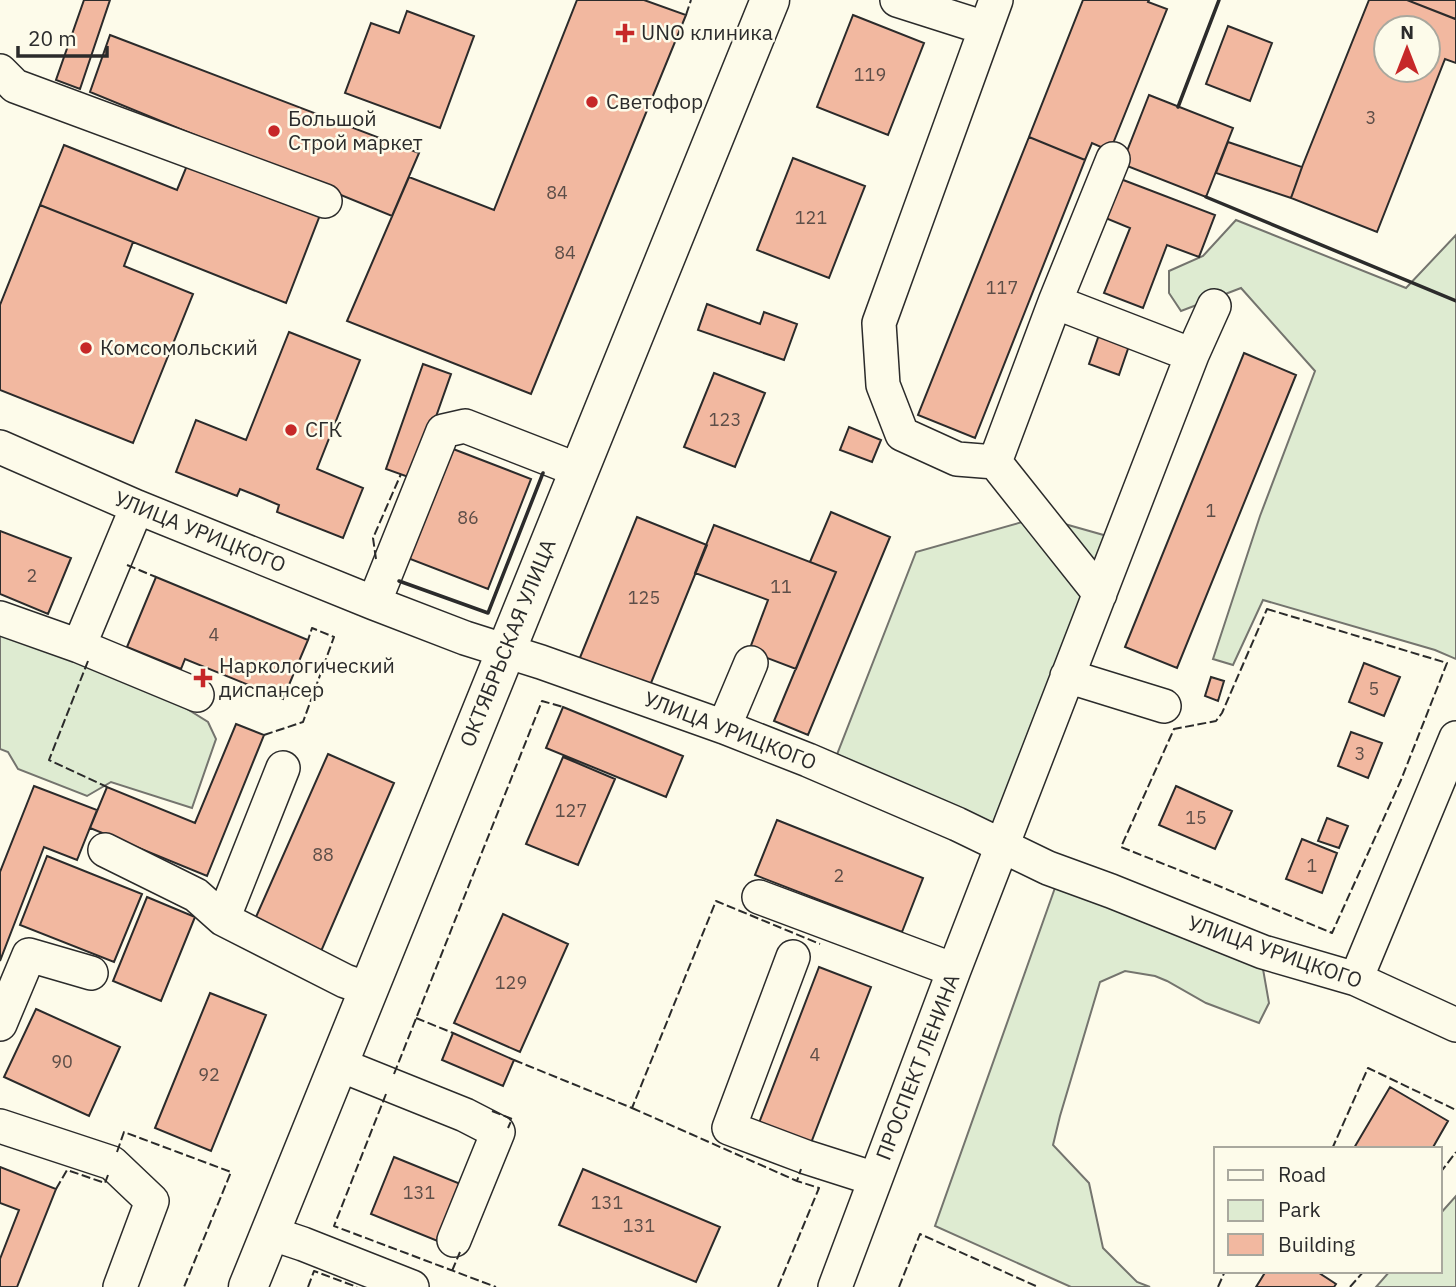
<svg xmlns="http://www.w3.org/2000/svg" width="1456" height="1287" font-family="'IBM Plex Sans',sans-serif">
<rect width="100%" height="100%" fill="#fdfbea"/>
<path fill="#deebd1" stroke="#74746e" stroke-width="2" d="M1236 220 1406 288 1456 235V659L1435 650 1263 600 1233 665 1213 659 1260 516 1315 371 1241 288 1181 311 1169 293V271L1203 256Z
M1040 517 1107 536 986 841 829 775 916 552Z
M0 629 139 679 208 722 216 739 192 808 111 782 87 796 18 769 8 752 0 749Z
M1056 885 1263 969 1269 1003 1259 1023 1206 1003 1167 981 1155 976 1125 971 1100 982 1060 1116 1053 1145 1089 1183 1103 1248 1137 1282 1150 1287H1071L935 1226Z
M1456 1196V1287H1376L1390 1271H1440V1214Z"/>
<path fill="#f2b8a0" stroke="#2b2b2b" stroke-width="2" fill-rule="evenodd" d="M84 0H110L80 89 56 80Z
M577 0H644L686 15 531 394 347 321 409 177 494 210Z
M1083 0H1149L1148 2 1167 9 1110 151 1092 143 1085 160 1029 137Z
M1369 0H1407L1456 19V63L1445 59 1377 232 1291 198 1302 167ZM1386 28H1428V70H1386Z
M1407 0H1456V17L1455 19Z
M407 11 474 36 440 128 345 93 371 23 399 33Z
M853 15 924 43 888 135 817 107Z
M1228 26 1272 43 1250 101 1206 84Z
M110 35 419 153 392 216 90 92Z
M1149 95 1233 128 1206 197 1122 164Z
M1029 137 1085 160 975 438 918 415Z
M1228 142 1302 167 1291 198 1216 173Z
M64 145 177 190 188 163 320 215 286 303 40 205Z
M793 158 865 186 829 278 757 250Z
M1118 178 1215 215 1199 257 1167 245 1143 308 1104 293 1130 228 1103 217Z
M40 205 133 242 124 266 193 294 133 443 0 390V305Z
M707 304 760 324 764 312 797 324 784 360 698 330Z
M1101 329 1131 340 1119 375 1089 364Z
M289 332 360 360 317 469 363 488 343 538 277 512 279 505 260 497 240 489 237 496 176 472 196 420 246 440Z
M1244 353 1296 375 1177 668 1125 647Z
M423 364 451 374 414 479 386 469Z
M714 373 765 393 735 467 684 447Z
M849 427 881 440 872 462 840 450Z
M448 447 531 479 488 589 405 557Z
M831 512 890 537 808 735 774 721 836 572 810 562Z
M637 517 707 545 649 688 579 660Z
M714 525 836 572 796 669 749 651 768 600 695 573Z
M0 531 71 558 48 614 0 594Z
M156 577 308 640 283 699 185 659 181 669 127 647Z
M1364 663 1400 677 1384 716 1349 702Z
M1211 677 1224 681 1218 701 1205 696Z
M563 707 683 756 666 797 546 748Z
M236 724 264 735 207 876 90 828 107 787 195 823Z
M1351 732 1382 743 1368 778 1338 766Z
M328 754 394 783 319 956 252 926Z
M563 757 615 779 578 865 526 844Z
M34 786 97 810 77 860 44 847 0 961V872Z
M1176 786 1232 811 1215 849 1159 825Z
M1327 818 1348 826 1339 848 1318 841Z
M777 820 923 878 902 932 755 875Z
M1302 839 1337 853 1322 893 1286 879Z
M47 856 142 894 114 962 20 925Z
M147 897 195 917 161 1001 113 981Z
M503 914 568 944 520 1052 454 1023Z
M819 967 871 987 811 1143 759 1123Z
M210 993 266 1015 211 1151 155 1128Z
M36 1009 120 1047 89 1116 4 1077Z
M453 1033 514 1060 503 1086 442 1060Z
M1390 1087 1448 1121 1432 1149 1354 1148Z
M394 1157 463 1185 440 1242 371 1214Z
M0 1167 56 1189 17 1287H0V1259L19 1210 0 1203Z
M583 1169 720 1227 696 1282 559 1225Z
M1266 1271H1316L1336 1284 1334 1287H1256Z"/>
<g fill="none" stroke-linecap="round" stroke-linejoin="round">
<g stroke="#2b2b2b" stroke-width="36">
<path id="minor" d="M897 0 985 28
M996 0 879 323 883 385 902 434 957 459 995 462 1055 302 1113 159
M0 71 15 86 325 201
M1055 302 1192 355
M0 447 137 507 374 603 465 638 541 662 724 727 808 760 957 824 1048 868 1111 891 1263 952 1356 979 1456 1025
M995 462 1100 594
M374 603 443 431 465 426 578 470
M0 618 79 646 197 695
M79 646 137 507
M1067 676 1164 706
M724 727 751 663
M105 850 196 895 223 919 345 981 368 989
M759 897 954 970
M223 919 283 768
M793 957 729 1128 806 1157 875 1179
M1356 979 1456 738
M0 1024 29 955 91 973
M338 1064 465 1115 498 1132 454 1240
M0 1126 112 1163 152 1201 120 1287
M270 1233 303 1244 412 1287
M835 1287 954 970 1192 355 1214 306"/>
</g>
<g stroke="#2b2b2b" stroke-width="41">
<path id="major" d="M248 1287 770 0"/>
</g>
<use href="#minor" stroke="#fdfbea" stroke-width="33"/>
<use href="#major" stroke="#fdfbea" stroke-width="38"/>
<path stroke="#2b2b2b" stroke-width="2" stroke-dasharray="9 3.5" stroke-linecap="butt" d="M686 15 691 0
M376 559 373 538 401 474
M127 565 156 577
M1267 609 1447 663 1401 780 1332 933 1214 884 1121 847 1174 729 1216 721 1222 713Z
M88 661 49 760 107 787
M264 735 303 722 334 637 312 628 308 640
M416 1018 453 1033
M514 1060 632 1108 716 901 820 944
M394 1074 542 701 563 707
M386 1094 334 1226 496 1287
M632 1108 797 1181
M492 1111 512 1119 508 1128
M1332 1149 1368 1068 1456 1110
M117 1152 124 1132 231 1172 184 1287
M1440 1173 1456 1152
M56 1189 67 1170 105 1183 108 1175
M452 1271 460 1252
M308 1287 314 1271 357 1287
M778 1287 819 1188 797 1181 801 1169
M899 1287 920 1234 1038 1287
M1218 1287 1225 1271
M1350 1287 1364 1271"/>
<path stroke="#2b2b2b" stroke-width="3.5" d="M1178 107 1219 0
M1206 197 1456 301
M399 581 488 613 543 473"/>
</g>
<g fill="#c62828" stroke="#fdfbea" stroke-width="2.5">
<path d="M621.5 22.5h7v7h7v7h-7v7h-7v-7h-7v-7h7z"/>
<circle cx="592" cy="102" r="7"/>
<circle cx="274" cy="131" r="7"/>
<circle cx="86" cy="348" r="7"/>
<circle cx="291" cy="430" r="7"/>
<path d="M199.5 667.5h7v7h7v7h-7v7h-7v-7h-7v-7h7z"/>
</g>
<g text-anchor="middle" stroke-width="5" stroke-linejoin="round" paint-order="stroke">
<g font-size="18" fill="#5d4e48">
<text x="870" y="81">119</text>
<text x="1371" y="124">3</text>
<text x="557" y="199">84</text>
<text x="811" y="224">121</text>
<text x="565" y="259">84</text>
<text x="1002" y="294">117</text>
<text x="725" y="426">123</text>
<text x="1211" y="517">1</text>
<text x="468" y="524">86</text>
<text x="32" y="582">2</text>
<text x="781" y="593">11</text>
<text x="644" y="604">125</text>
<text x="214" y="641">4</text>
<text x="1374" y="695">5</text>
<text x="1360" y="760">3</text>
<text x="571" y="817">127</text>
<text x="1196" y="824">15</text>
<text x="323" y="861">88</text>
<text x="1312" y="872">1</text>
<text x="839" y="882">2</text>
<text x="511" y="989">129</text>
<text x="815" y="1061">4</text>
<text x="62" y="1068">90</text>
<text x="209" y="1081">92</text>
<text x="419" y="1199">131</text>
<text x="607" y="1209">131</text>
<text x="639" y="1232">131</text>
</g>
<g font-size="21" fill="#2b2b2b" stroke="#fdfbea" text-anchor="start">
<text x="641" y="40">UNO клиника</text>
<text x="606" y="109">Светофор</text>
<text x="288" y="126">Большой<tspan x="288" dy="24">Строй маркет</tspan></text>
<text x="100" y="355">Комсомольский</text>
<text x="305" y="437">СГК</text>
<text x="219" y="673">Наркологический<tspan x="219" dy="24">диспансер</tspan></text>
</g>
<g font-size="21" fill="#2b2b2b" stroke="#fdfbea">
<text transform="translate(200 532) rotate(22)" y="7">УЛИЦА УРИЦКОГО</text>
<text transform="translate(508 643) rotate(-68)" y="7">ОКТЯБРЬСКАЯ УЛИЦА</text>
<text transform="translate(730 731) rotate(21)" y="7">УЛИЦА УРИЦКОГО</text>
<text transform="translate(1275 952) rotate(19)" y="7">УЛИЦА УРИЦКОГО</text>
<text transform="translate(918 1067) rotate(-69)" y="7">ПРОСПЕКТ ЛЕНИНА</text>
</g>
</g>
<rect x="1214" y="1147" width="228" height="126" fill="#fdfbea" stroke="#a9a89e" stroke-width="2"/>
<rect x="1228" y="1170" width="35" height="10" fill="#fdfbea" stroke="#a9a89e" stroke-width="2"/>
<text x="1278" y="1182" font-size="21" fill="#2b2b2b">Road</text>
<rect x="1228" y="1200" width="35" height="21" fill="#deebd1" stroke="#a9a89e" stroke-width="2"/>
<text x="1278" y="1217" font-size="21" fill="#2b2b2b">Park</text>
<rect x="1228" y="1234" width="35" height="21" fill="#f2b8a0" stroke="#a9a89e" stroke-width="2"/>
<text x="1278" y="1252" font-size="21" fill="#2b2b2b">Building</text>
<g transform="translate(1407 49)"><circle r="33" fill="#fdfbea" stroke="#a9a89e" stroke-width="2"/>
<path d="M0-5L12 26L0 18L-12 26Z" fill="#c62828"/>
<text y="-10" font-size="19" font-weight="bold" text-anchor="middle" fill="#2b2b2b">N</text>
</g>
<path d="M18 46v10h89v-10" fill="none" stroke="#2b2b2b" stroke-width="3.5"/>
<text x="28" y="46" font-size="21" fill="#2b2b2b" stroke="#fdfbea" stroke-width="5" paint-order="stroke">20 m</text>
</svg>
